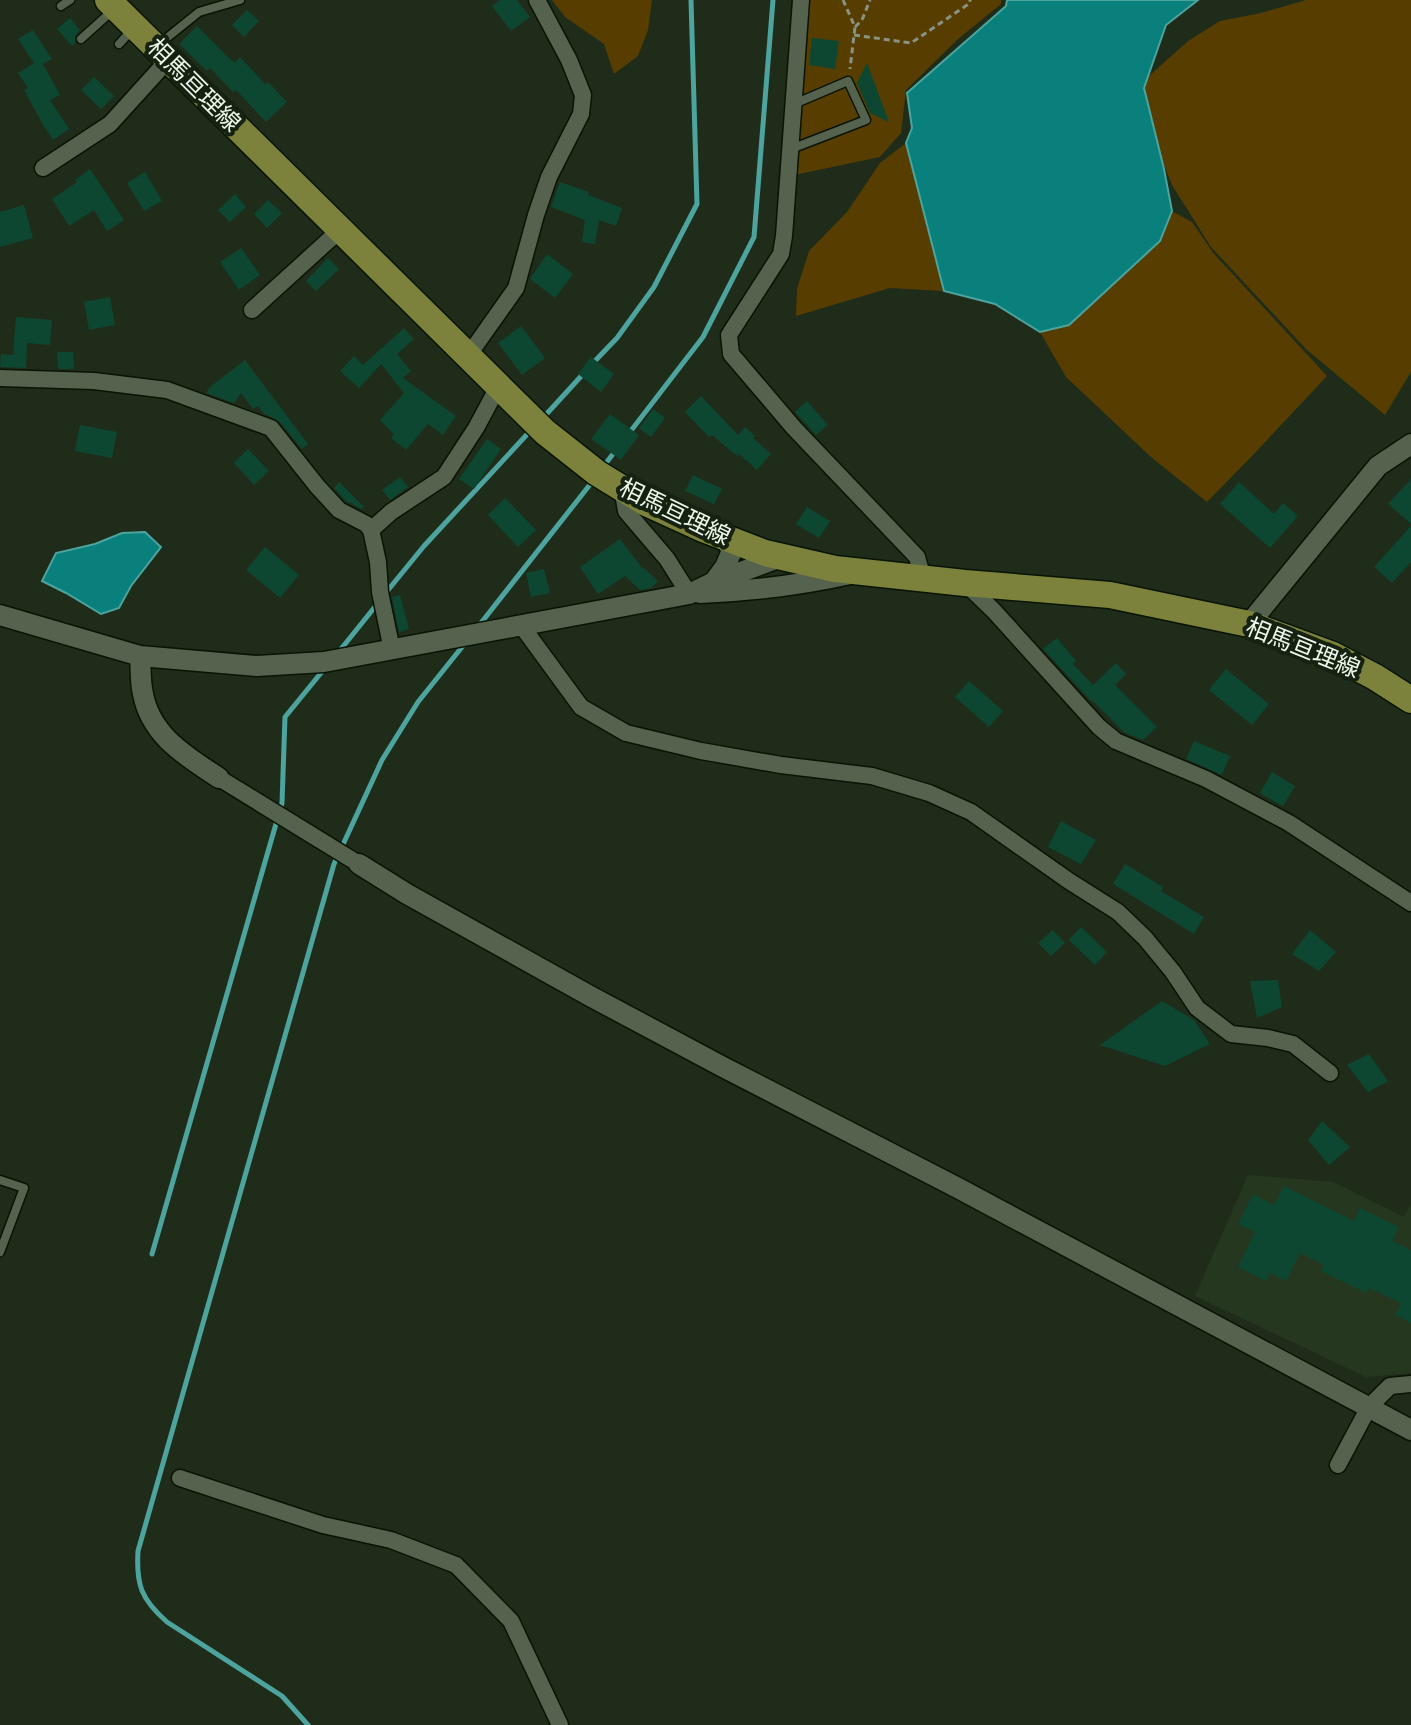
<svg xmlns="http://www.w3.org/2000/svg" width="1411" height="1725" font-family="Commissioner,'Noto Sans JP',sans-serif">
<rect width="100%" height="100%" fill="#1f2c1a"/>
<path fill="#26371f" d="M1248 1175 1333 1182 1404 1217 1411 1204V1373L1366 1377 1195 1296Z"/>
<path fill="#573e00" d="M552 0H652L648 30 638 56 614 74 604 44 565 17Z
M808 0H1001V4L957 40 906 90 901 133 880 157 794 175Z
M1306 0H1411V372L1385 415 1307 350 1211 247 1172 185 1138 99 1149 76 1188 41 1220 21 1261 13Z
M906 143 944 291 890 288 796 316 797 289 809 251 847 212 880 163Z
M1172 211 1192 222 1214 254 1327 376 1253 455 1207 502 1151 457 1066 377 1040 332 1069 325 1160 241Z"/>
<path fill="#09807c" stroke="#4da39d" stroke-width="2" d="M1007 0H1198L1166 25 1144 88 1164 169 1172 211 1160 241 1069 325 1040 332 995 304 944 291 906 143 912 128 907 93 1006 6Z
M145 532 161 547 131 586 119 608 101 614 66 593 42 581 56 553 95 544 122 533Z"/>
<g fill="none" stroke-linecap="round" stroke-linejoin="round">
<path stroke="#4da39d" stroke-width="5" d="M593 363 617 338 654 287 697 204 691 0
M542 419 584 373
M630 432 703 337 754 237 773 0
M603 467 616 450
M384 595 424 546 532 429
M477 628 592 482
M337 654 378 603
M152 1254 282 803 285 717 325 668
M308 1725 282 1696 167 1622C141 1599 136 1585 138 1551L334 864 382 760 418 702 466 642"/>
</g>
<path fill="#0d4732" d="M500 0H517L530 17 511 31 492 6Z
M247 10 259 21 244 37 232 25Z
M70 18 80 30 75 36V43L72 46 57 29Z
M197 26 234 63 240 57 265 84 268 82 287 102 266 122 236 90 233 92 210 68 207 71 179 44Z
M33 30 52 59 43 64 60 95 50 100 69 129 53 140 42 123 24 90 28 88 18 73 34 63 18 39Z
M812 38 839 41 835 69 809 65Z
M867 63 889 122 870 113 857 83Z
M94 77 114 96 101 109 81 90Z
M90 169 124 220 107 231 94 210 69 226 52 199 77 182 75 180Z
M145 172 162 201 144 211 127 183Z
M560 182 589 192 588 195 622 208 616 226 599 220 595 244 582 242 585 220 551 207Z
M235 194 246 207 230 222 218 210Z
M268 200 282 213 267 228 254 214Z
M24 205 33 238 0 247V212Z
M241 248 260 275 239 290 220 262Z
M547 254 573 274 555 298 530 279Z
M328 258 339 269 316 291 306 281Z
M110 297 115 325 89 330 84 302Z
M16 317 52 320 50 345 27 343 26 368 0 367 1 354 13 355Z
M521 326 545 358 522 375 498 343Z
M404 328 414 339 397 354 411 371 403 378 456 416 443 435 428 424 406 450 391 438 394 434 380 420 404 393 381 364 359 388 340 371 354 356 363 365Z
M57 352H73L74 369H58Z
M591 357 614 374 601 392 578 374Z
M245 360 308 444 302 449 279 421 264 414 258 406 253 409 241 393 234 403 206 393 210 387Z
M701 396 738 435 745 427 755 436 753 438 771 454 757 470 739 454 737 456 712 435 709 437 685 412Z
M807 401 828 425 816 435 795 412Z
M653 409 665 418 651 437 639 428Z
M610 414 639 435 621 460 591 439Z
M80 425 117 432 112 458 75 451Z
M487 439 501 449 474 489 459 479Z
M248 449 269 471 254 485 234 463Z
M693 475 722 489 714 504 685 491Z
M400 477 408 487 390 500 382 490Z
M1411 479V524L1388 504Z
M339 482 364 507 362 509 346 501 334 488Z
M1239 482 1274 514 1283 503 1298 516 1270 548 1220 504Z
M505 498 536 530 518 547 488 515Z
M807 507 830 521 819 538 796 524Z
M1411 526V562L1392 583 1374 567Z
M620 539 643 569 644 568 658 581 651 588 640 590 625 576 598 594 580 567Z
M265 547 299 575 280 598 246 570Z
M544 569 550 593 531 597 526 573Z
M400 595 409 629 399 632 392 597Z
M1057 638 1076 661 1073 664 1093 685 1116 663 1126 674 1115 685 1157 727 1143 740 1125 733 1093 701 1092 702 1043 649Z
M1226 669 1269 704 1252 725 1209 690Z
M969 681 1003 711 989 727 955 697Z
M1194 741 1230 756 1222 775 1186 759Z
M1272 772 1295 786 1283 806 1260 793Z
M1061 821 1096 840 1081 864 1048 847Z
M1125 864 1163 887 1161 891 1204 917 1194 934 1113 884Z
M1081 927 1107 952 1095 965 1069 940Z
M1053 930 1065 943 1051 956 1038 943Z
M1310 930 1336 952 1319 971 1292 954Z
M1278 980 1282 1007 1257 1018 1250 981Z
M1162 1001 1194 1020 1210 1044 1165 1066 1100 1045Z
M1369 1054 1388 1081 1368 1092 1347 1065Z
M1322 1121 1350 1147 1329 1165 1308 1140Z
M1284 1186 1354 1221 1360 1208 1399 1227 1392 1241 1411 1250V1323L1395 1315 1401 1303 1369 1288 1366 1293 1321 1271 1324 1265 1300 1253 1286 1281 1270 1273 1266 1281 1238 1267 1255 1232 1238 1224 1253 1194 1274 1205Z"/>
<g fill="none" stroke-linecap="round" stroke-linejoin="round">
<g stroke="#091404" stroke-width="11">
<path id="service" d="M61 6 70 0
M81 39 112 11
M119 44 132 30
M158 45 199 12 240 0
M791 149 866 120 848 81 794 104
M0 1180 24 1188 0 1252"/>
</g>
<g stroke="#091404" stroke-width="19">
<path id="minor" d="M801 0 784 236 781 254 729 335 731 354 794 428 917 557 923 578
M43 168 110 124 168 60
M252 310 340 230
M468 356 516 288 536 215 549 177 581 114 583 95 569 60 537 0
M0 378 94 381 167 390 271 428 317 486 339 510 366 524 371 530 378 562 380 592 392 650
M622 488 626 511 667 559 689 594
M371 530 391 512 444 477 476 428 498 387
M965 583 994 611 1099 727 1116 741 1206 779 1289 823 1411 903
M521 625 581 707 626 733 701 751 781 765 872 776 929 793 971 812 1069 881 1118 912 1145 938 1173 972 1197 1008 1231 1034 1268 1038 1293 1044 1330 1073
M219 778 359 864
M1338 1465 1369 1407 1390 1386 1411 1384
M180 1478 323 1525 391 1540 456 1565 511 1621 560 1725"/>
</g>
<g stroke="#091404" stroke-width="23">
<path id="tertiary" d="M714 582 781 557
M700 593C750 591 801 585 850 574
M0 615 140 656C141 668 140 682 143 694 151 736 186 756 219 778
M1249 624 1378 466 1411 444
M140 656 257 666 324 662 689 594 714 582 725 567 731 553 729 539
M359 864 407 894 590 996 723 1067 958 1188 1411 1430"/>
</g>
<g stroke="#091404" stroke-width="29">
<path id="primary" d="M108 0 545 432 597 473 646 503 703 529 765 553 835 569 965 583 1110 595 1249 624 1333 655 1375 677 1411 700"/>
</g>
<path stroke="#889384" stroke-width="3" stroke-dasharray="6 4" stroke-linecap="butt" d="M843 0 855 27 850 69
M855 27 862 20 870 0
M854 35 911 43 970 3V0"/>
<use href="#service" stroke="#54624e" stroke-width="8"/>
<use href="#minor" stroke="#54624e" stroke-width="16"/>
<use href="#tertiary" stroke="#54624e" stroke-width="20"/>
<use href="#primary" stroke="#7c823c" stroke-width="26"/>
</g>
<g text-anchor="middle" stroke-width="8" stroke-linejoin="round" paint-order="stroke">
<g font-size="24" fill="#edf6ea" stroke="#162211">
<text transform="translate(194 85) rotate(45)" y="8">相馬亘理線</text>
<text transform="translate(675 512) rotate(26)" y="8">相馬亘理線</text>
<text transform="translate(1303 648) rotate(22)" y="8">相馬亘理線</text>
</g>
</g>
</svg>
